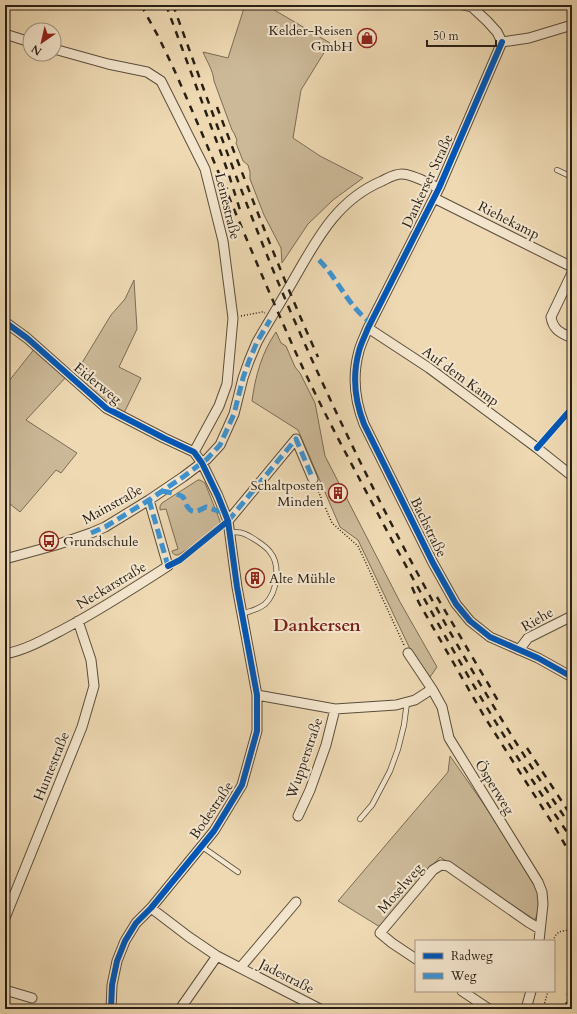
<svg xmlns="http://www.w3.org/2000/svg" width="577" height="1014" font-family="Cardo,serif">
<rect width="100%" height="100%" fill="#eed9b3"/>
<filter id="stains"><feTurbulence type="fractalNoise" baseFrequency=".005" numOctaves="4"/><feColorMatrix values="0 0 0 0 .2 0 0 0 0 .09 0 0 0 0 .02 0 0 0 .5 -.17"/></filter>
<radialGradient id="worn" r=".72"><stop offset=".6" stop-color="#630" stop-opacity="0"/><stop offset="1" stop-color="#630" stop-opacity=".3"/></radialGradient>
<path fill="#ccb998" stroke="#7a6c56" d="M245 5H266L330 43 301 90 293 138 320 156 363 178 333 200 308 224 282 263 281 248 264 215 250 179V172L248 165 243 161 236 143 237 140 234 133 232 130 214 81C213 70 207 62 203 52L228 58Z
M134 280 137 329 119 367 141 378 124 413 104 401 74 376 111 315 125 299Z
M276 332 281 343 286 346 295 367 300 373 315 403 325 456 400 602 437 667 430 677 411 651 358 540 340 527 298 430 252 401C255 377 262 352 276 332Z
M35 348 67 376 26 420 77 453 61 473 56 470 20 512 5 500V386Z
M198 480H200L205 483 220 521V525L200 542 178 555C175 555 173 555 172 551L178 549 166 509 160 510V506L162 503Z
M450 756 485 806 538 890C540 901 539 910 535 920L440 857 380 927 338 901 448 772Z"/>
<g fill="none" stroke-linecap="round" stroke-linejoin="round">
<g stroke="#5a4e3c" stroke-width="6">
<path id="lane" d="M557 170 572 177
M229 532C234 532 238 532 242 533 249 535 266 546 270 552 281 565 277 593 265 604 258 610 249 611 242 614
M360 819 372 805 390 771 398 749 404 725 407 702
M201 846 238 872"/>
</g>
<g stroke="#5a4e3c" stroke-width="11">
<path id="street" d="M463 5 472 7 487 21 497 32 502 42
M5 34 30 42
M502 42 439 188 368 328C365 336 361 343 359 351 352 376 355 401 364 424L433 563 456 604 470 621 490 637 538 658 572 677
M502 42 529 38 572 25
M54 49 108 64 147 72 161 81 205 169 223 241 233 318 227 384 219 406 194 452
M434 198 572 267
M572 273 551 317C553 330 561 333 572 338
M5 322 27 338 106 408 164 438 194 452 202 463 218 496 228 521 237 587 257 695V731L242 785 214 831 151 908 136 923 125 941 117 961 112 985 111 1009
M368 328 429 368 537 448 572 476
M228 521 296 439 313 479
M5 559 56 545 91 533 105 527 149 500 183 477 207 459 220 445 234 414 243 378 249 361 257 342C269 321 282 300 294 279 317 239 337 200 382 181 388 178 394 174 402 174 413 174 429 184 439 188
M519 650 528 638 572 616
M408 653 432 689 442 707 449 738 538 882 542 892 543 904 539 941
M5 654C26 650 45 639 64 629 100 610 134 588 168 566L149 500
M257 695 335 709 396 705 415 700 432 689
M298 816 310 790 326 745 335 709
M151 908 189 937 217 956 320 1009
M5 918 82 727 94 686 91 660 78 621
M416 959 392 943 380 933 433 870 441 865 448 866 528 922 540 929
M240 968 296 902
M5 990 32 998
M462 991 489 1009
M180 1009 217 956
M526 1009 531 991"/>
</g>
<path stroke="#281f14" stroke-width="1.5" stroke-dasharray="1 2" stroke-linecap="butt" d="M241 316 262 312 265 313
M316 486 332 523 358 546 404 645
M553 941C557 930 561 931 572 930
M543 1009 548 991"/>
<use href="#lane" stroke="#f4e6ce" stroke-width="4.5"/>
<use href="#street" stroke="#f4e6ce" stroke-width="9"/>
<path stroke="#281f14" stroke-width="2.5" stroke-dasharray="7 7" stroke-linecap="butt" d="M141 5 158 36 172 65C212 154 248 245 288 335 317 402 353 466 387 531 444 636 503 741 572 839
M166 5 228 172 240 210
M173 5C211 109 248 213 292 315 370 493 462 667 572 828
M217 107C249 191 281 275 318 357
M412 587 419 603 484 716 556 829 572 857
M437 597 500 704
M527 748 572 817
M566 1009 568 994 572 973"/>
<path stroke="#3c94d3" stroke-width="5" stroke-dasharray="10 5" stroke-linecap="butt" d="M319 260C338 279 348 306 370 322
M162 491C167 492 180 494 183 497 185 500 186 503 187 506 193 516 199 510 206 507L225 513
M149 500 168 566
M228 521 296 439 313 479
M91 533 105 527 149 500 183 477 207 459 220 445 234 414 243 378 249 361 257 342 270 320"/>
<g stroke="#f4e6ce" stroke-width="8">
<path id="cycleway" d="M502 42 439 188 368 328C365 336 361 343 359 351 352 376 355 401 364 424L433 563 456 604 470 621 490 637 538 658 572 677
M5 322 27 338 106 408 164 438 194 452 202 463 218 496 228 521 237 587 257 695V731L242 785 214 831 151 908 136 923 125 941 117 961 112 985 111 1009
M537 448 572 408
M168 566 180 560 228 521"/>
</g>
<use href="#cycleway" stroke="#0057b8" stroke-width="6"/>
</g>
<defs>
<g id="shop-ring" transform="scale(1)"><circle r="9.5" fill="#f4e6ce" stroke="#8f2418" stroke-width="1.5"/><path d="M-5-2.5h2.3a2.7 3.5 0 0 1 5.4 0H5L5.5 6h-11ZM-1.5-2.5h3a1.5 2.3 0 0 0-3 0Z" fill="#8f2418"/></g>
<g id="building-ring" transform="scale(1)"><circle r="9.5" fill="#f4e6ce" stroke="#8f2418" stroke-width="1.5"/><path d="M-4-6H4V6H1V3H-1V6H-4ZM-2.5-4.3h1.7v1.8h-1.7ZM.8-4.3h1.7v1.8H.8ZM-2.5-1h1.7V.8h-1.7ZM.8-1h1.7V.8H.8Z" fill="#8f2418"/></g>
<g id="bus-ring" transform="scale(1)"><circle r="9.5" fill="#f4e6ce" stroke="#8f2418" stroke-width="1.5"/><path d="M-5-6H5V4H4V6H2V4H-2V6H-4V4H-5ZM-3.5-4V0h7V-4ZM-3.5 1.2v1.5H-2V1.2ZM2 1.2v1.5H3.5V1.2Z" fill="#8f2418"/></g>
</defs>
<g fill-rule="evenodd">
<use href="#shop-ring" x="367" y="38"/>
<use href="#building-ring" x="338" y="493"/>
<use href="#bus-ring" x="49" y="541"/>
<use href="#building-ring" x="255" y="578"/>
</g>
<g text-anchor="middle" stroke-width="4" stroke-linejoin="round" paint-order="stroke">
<g font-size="14" fill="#281f14" stroke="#f4e6ce" text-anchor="end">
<text x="353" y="35">Kelder-Reisen<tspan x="353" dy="16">GmbH</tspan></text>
<text x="324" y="490">Schaltposten<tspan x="324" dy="16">Minden</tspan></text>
<text x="63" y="546" text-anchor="start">Grundschule</text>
<text x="269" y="583" text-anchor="start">Alte Mühle</text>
</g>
<g font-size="14" fill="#281f14" stroke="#f4e6ce">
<text transform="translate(427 181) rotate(-65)" y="5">Dankerser Straße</text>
<text transform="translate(228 206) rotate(76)" y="5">Leinestraße</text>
<text transform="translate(509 220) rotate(27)" y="5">Riehekamp</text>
<text transform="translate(461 376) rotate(36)" y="5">Auf dem Kamp</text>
<text transform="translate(98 383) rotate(39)" y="5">Eiderweg</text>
<text transform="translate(112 504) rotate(-29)" y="5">Mainstraße</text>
<text transform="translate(429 527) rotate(64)" y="5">Bachstraße</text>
<text transform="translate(111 585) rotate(-31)" y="5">Neckarstraße</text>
<text transform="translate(537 619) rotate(-30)" y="5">Riehe</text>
<text transform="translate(304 758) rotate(-71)" y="5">Wupperstraße</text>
<text transform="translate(51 766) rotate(-68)" y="5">Huntestraße</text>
<text transform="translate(495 787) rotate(58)" y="5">Ösperweg</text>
<text transform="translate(211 810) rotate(-56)" y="5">Bodestraße</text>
<text transform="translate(400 888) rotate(-49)" y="5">Moselweg</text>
<text transform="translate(287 976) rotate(27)" y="5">Jadestraße</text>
</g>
<g font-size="18" font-weight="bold" fill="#7a1f14" stroke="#f4e6ce">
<text x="317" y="631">Dankersen</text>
</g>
</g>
<rect width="577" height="1014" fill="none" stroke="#eed9b3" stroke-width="20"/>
<rect x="6" y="6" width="565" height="1002" fill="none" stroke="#281f14" stroke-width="2"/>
<rect x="10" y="10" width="557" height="994" fill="none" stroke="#281f14"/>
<rect x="415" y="940" width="140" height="52" fill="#f4e6ce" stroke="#a29684"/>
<rect x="423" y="953" width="20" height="6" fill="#0057b8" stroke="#a29684"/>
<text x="451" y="960" font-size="12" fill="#281f14">Radweg</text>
<rect x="423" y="973" width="20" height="6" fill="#3c94d3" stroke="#a29684"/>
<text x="451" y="980" font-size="12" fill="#281f14">Weg</text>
<g transform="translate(42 42) rotate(214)"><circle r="19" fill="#f4e6ce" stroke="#a29684"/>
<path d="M0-3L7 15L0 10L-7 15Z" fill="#8f2418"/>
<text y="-6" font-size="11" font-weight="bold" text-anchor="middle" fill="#281f14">N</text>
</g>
<path d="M427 40v6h69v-6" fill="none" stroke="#281f14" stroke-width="2"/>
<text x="433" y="40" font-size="12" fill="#281f14" stroke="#f4e6ce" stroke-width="3" paint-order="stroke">50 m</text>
<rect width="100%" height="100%" filter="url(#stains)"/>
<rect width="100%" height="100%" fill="url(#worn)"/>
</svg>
